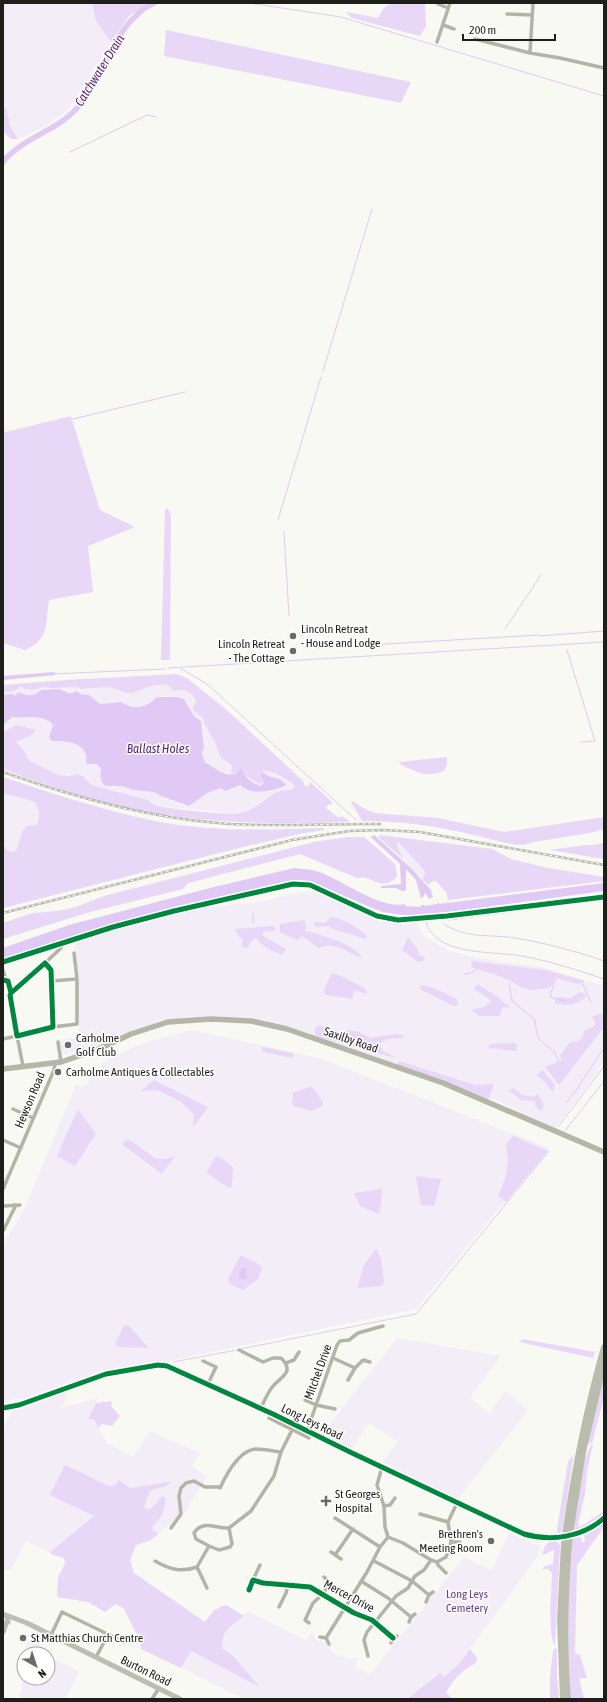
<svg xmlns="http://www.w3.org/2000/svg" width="607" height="1702" font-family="'Asap Condensed',sans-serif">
<rect width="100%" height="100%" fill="#f8f9f2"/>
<path fill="#f3edf8" d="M3 3H92L96 21 111 42 69 109 44 127 18 139 10 126 7 110 3 106Z
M166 684 174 691C191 688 196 696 196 712L203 718 204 723 215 742 219 753 222 759 231 764 232 768 230 771 236 772 242 769 245 775 260 785 261 780 263 783 261 786 251 782 240 769 235 774C221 777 217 766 205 763L202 753 204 747 202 725 189 708 186 700C181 698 167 695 162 696 153 698 147 708 136 708 130 708 126 705 122 703 114 700 107 705 100 704L89 695 65 693 60 689 50 690 34 695H26L18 692 15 696 12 694 3 695V692L14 691 20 685 24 689 35 690 42 687 51 688 78 687 80 689 109 687 126 693H133L150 686Z
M12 717C25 719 44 713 53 725L49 737 55 741C63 739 77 742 83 750 87 754 87 760 91 764H97L112 787 122 786 133 790 154 792 185 806 213 790 221 788 225 791 240 785C243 787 247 790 251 791 261 793 278 790 286 785 279 777 271 778 263 772L262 774 263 770 275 773 286 779 295 787 290 791H279L261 801 256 807 239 814 176 808 155 805 148 800 91 785 83 776 76 774 69 776 58 775 30 761 23 749 16 742 22 738H28L16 726 3 732V725Z
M3 793 35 802 39 811 38 825 22 832 16 851 11 853 7 850 3 844Z
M397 842 424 870 425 874 422 878C413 868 396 856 397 842Z
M300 892 323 893 389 921H416L424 936 448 950 476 958 541 967 604 986V1062L555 1129 487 1096 256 1020H170L150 1025 134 1030 84 1053 82 1050 62 1055 59 1040 77 1037 79 1032 75 944 164 911 260 902Z
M193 1030 322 1059 549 1148 416 1309 69 1382 27 1398 3 1401V1244L24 1210 76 1085 85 1087C89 1081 92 1074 97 1069 124 1045 159 1039 193 1030Z
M397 1338 501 1356 470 1397 489 1414 505 1391 528 1410 458 1499 382 1462 398 1442 369 1423 351 1450 321 1435Z
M68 1391 62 1408 98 1398 88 1419 96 1422 107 1443 133 1457 150 1431 200 1453 192 1467 207 1476 185 1512 159 1533 154 1531 152 1527 160 1519 158 1499 155 1506 149 1510 144 1507 150 1491 166 1486 129 1488 119 1480 115 1485 109 1486 65 1466 94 1516 50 1552 26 1541 11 1570H3V1428L15 1407 28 1404Z
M509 1533 534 1544 541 1545 537 1557 459 1664 443 1677 439 1673 407 1699H244L181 1668 191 1651 259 1686 232 1655 223 1649 221 1640 228 1629 248 1611 306 1640 311 1632 318 1641 325 1642 334 1654 350 1659 358 1658 355 1667 370 1674 464 1557 492 1570Z
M29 1640 52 1651 51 1658 79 1671 65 1699H20L24 1671V1678H48V1654H25V1648Z"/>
<path fill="#e8d7f7" d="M92 3H150L130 15 111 42 96 21Z
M392 3H425L426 26 420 36 352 18 346 12 378 18 384 8Z
M166 30 411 82 401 103 164 56Z
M3 106 7 110 10 126 18 139H11L3 131Z
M71 416 100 510 135 527 88 546 93 592 49 600C45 625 50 639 25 650L3 643V431L6 432Z
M167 508 171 514 170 660H161L165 510Z
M176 674 187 678 228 711 303 781 305 786 308 787 310 782 331 801 332 804 328 805 326 808 339 818 342 816 349 821V822C290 824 231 824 173 816 115 808 57 790 3 769V732L16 725 36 730C30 738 24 737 16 742L23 749 30 761 58 775 69 776 77 774 83 776 91 785 148 800C150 802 153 804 155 805 167 809 230 816 241 813 256 810 264 798 277 792 284 789 288 792 295 788L292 783 286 779 275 773 263 770 261 785 245 775 242 769 233 774 230 771 232 768 231 764 222 759 219 753 215 742 204 723 203 718 193 710 196 701C191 691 184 689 174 691L166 684 150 686 133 693H126L109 687 80 689 78 687 51 688 42 687 35 690 24 689 20 686 19 688 14 691 3 692V685L67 680Z
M447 757V765L444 771C427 778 415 772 400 764L399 762Z
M3 777C53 794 103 810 155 821 210 832 267 830 323 828L324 830 299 834 231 850 3 908V844L7 850 11 852 16 851 22 832 27 826 38 825 39 811 35 802 3 793Z
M353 801 363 808 375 813 438 818 504 832 604 817V829L590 833 533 842C522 848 506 843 494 840 450 828 407 821 362 821L351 802Z
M380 835 492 849 511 859 548 868 604 877V881L448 900 446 892 436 881H433L428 885 422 878 425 874 424 870 398 842 397 846 403 859 378 837Z
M348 837H364L395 864 397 876C381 894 373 874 357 878L300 854 188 883 183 889 90 912 3 939V923L32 913 57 911 76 907 104 896 314 842Z
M604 843V859L550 850 585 845H594Z
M331 917C346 919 355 927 367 935L366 939 333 929 328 926 316 927 314 925 315 922 325 923Z
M305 920 306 931C320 934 356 945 362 958 348 953 333 941 319 948L302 936 297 940 280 932V924Z
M272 926 275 928V931L263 932V936L286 949 282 955C271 951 264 947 256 938L251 941 248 948 241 947 243 940 237 934 235 929Z
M408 937 417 948 419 954 425 958 423 961 418 962 402 950Z
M472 961 546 970 585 981 578 984 555 978 553 984 549 988 531 990 521 987 509 980 493 974 471 967Z
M332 973 341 976 364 988 367 991V994L355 990 353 993V999L325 995 324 989Z
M477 984 497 996 510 1008 504 1007 501 1009V1014L499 1016H480L471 1010 484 1007 491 1002 488 998 474 989Z
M420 985C428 984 449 995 457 999L458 1005 453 1006 421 990Z
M580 992 585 994 586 997C574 1006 569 1006 554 1003L557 997 571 998Z
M601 1013 604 1017V1027L559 1085 545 1067 562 1060 560 1056 569 1043C578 1041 583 1041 584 1031L593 1027 596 1023 592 1017Z
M319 1025 341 1032 349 1030 359 1032 370 1038 394 1034 403 1035V1038L387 1039 381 1043 380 1046 383 1051 396 1058 316 1036 315 1028Z
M513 1043 517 1044 516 1051 488 1048 490 1044Z
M263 1047 293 1053 294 1055 293 1058 263 1052 261 1050Z
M399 1061 475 1085 494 1084 488 1101 397 1066Z
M542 1070 555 1085 553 1092 542 1079 536 1076Z
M154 1080 208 1107 193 1127 194 1114 181 1102 157 1090 141 1091Z
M309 1087H313L323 1103 322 1106 312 1111 294 1106 292 1104 293 1093Z
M513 1088 523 1095 533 1097 537 1094 543 1102V1109L540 1111 536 1107 535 1101 521 1100 509 1091Z
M78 1109 96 1134 75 1166 57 1156Z
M513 1136 548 1151 506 1202 498 1196C507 1178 510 1163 506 1144Z
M130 1140 156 1159H165L175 1156 162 1174 123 1145 124 1141Z
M216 1156 221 1158 233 1167 232 1187 229 1188 208 1174 207 1171Z
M416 1176 441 1179 434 1206 421 1205Z
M382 1189 380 1212 378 1214 360 1206 354 1193Z
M375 1250H377L381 1259 384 1282 382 1286 359 1288 358 1286 364 1265Z
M240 1256H243L261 1266 262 1269 258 1279 243 1290 229 1283 228 1279Z
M124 1325 129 1326 149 1348 117 1347 115 1344Z
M523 1339 595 1352 593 1358 519 1342Z
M604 1377V1397L592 1444 588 1443Z
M112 1401 111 1406 120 1416 112 1426 101 1424 99 1428 94 1420 88 1419 96 1403Z
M591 1445H593L587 1471 585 1494 578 1524 579 1527 583 1525 604 1511V1516L587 1528 574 1532C573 1515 582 1458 591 1445Z
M572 1456 573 1458 562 1531 558 1534 557 1529 568 1462Z
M65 1465 109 1486 115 1485 119 1480 130 1488 169 1482 170 1483 166 1486 150 1491 144 1507 149 1510C155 1506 157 1500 163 1496L166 1500C164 1512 161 1519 152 1527L154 1531 159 1533 151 1540 136 1545 130 1560 134 1573 205 1622 214 1610 226 1605 244 1616C231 1626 220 1631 223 1649L232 1655 260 1687 191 1651 181 1668 141 1649 140 1641 124 1609 116 1604 105 1612 88 1602 57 1597 58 1577 65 1564 64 1558 53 1555 50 1552 94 1516 50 1495Z
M604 1521V1527L577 1565 575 1653 580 1655 587 1678H579L584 1699H571C567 1645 568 1591 573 1537L579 1535 583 1543 585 1541 584 1536 587 1531Z
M550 1541H556L560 1545 555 1645C547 1637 552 1586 552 1573L548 1569H542L545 1566 553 1564 554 1550 542 1555 545 1546Z
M555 1648 557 1649V1676L559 1699H550V1676L553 1651Z
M470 1649 477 1658 476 1663C462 1670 453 1679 446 1693L453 1699H407L440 1673 444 1677 459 1664Z"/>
<path fill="#e0c9f4" d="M54 672 55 675 3 680V676Z
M60 689C66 692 71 696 77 691L80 694 89 695 100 704 121 702C134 711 146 708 157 697H177L184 699 194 716 201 721 204 748 202 753 205 763C216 766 221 777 235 774L240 769H242C246 779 252 783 261 786L263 783 261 775 263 772C266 774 269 777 272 777 279 779 281 779 286 785 277 790 261 793 251 791 247 790 243 787 240 785L225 791 221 788 207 793 189 806 161 796 154 792 133 790 122 786H105C100 781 100 775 101 769L97 764H87C85 760 87 759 86 755 82 741 63 741 52 741L49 737 53 725C44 713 25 719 12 717L3 725V695L13 694 15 696 18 692 26 695H34L41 690Z
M374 835 411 868 432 891 431 892 433 897 429 899 425 893 423 897 421 898 416 880 406 869V890C402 893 401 889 395 888 390 888 385 888 381 888V886L401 884 400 864 373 839 371 837Z
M294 868C302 869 311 869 319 872 342 880 381 910 405 904V906L421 907V905H425V906L437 904 439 902V904L604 883V891L420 916 403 915 382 912 309 881 297 880 284 882 88 931 3 959V948L69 925 214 887Z
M245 1267 247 1269 246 1274 248 1278 242 1279 239 1277 241 1269Z"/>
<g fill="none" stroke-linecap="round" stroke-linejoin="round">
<path stroke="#e0c9f4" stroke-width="1" d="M249 3 341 17 604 96
M70 152 147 115 156 117
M323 371 372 209
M73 419 185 392
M278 520 321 377
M284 532 289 616
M505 629 541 575
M539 636 604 631
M317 648 539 635
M567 650 595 741 581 742
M168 668 604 642
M180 668 207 684 356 820
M53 674 165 669
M425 914C425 927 431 934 441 941 462 954 498 952 522 956 550 961 577 970 604 979
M449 920 604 900
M253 923V913
M444 924C466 939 490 934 515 938 545 943 576 951 604 961
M465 974 474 972 478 967
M556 979 550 995 552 998 565 1001
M509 982 512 1001 533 1018 535 1021 537 1034 540 1040 554 1052 559 1061
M582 982 591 1003
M567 1102C581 1085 591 1066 604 1048
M559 1126 604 1066
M565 1131 604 1081
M240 1349 416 1314 549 1151
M173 1362 237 1350"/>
<path stroke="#e0c9f4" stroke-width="5.5" d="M3 162C24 136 62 130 81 103 103 73 118 19 154 3"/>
<path stroke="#b2b4a8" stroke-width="3.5" d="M438 4 448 8
M507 14 532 15
M443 25 454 29
M475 39 530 53 560 58 604 68
M437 42 450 3
M530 53 533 3
M74 953 77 979
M45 963 61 948
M3 970 6 980
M3 980 8 981 11 993 10 995 17 1036 53 1027 51 970 45 963 11 993
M51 981 77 979V1024L53 1027
M3 1039 17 1036 23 1066
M58 1042 61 1062
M13 1109 33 1118
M3 1140 21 1148
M3 1189 54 1070 55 1063
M3 1206 20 1205
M3 1231 15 1207 14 1205
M239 1350 263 1362 273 1358H281C295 1372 282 1376 273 1386 268 1392 264 1401 261 1408
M333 1358 355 1368 348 1380
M203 1361 216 1367 208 1384
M286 1363 294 1360 299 1352
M355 1368 363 1360 370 1362
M305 1400 316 1405 335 1409
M269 1418 309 1438
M307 1431 337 1345 340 1341 349 1340 358 1333 383 1326
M382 1467 377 1485 384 1506 385 1527 388 1537 403 1543 431 1560 437 1562 446 1557 451 1542 448 1522 457 1503
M220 1488C226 1475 239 1451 255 1449 264 1449 273 1451 281 1452
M384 1506 390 1505 395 1498
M420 1514 448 1522
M335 1518 380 1547
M171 1528 181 1514 179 1496 181 1488 186 1483 194 1481 205 1487H220
M451 1542H460
M209 1546 196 1539 194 1533C203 1519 216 1529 229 1528
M331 1552 341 1559
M335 1555 353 1529
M155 1561C169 1569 181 1573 197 1567
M374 1561 412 1581 429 1595
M437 1562 438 1565 446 1573
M253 1580 260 1565
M361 1581 388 1598 411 1617
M207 1588 197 1567 209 1546 219 1550 230 1547 232 1544 229 1528 251 1511 274 1476 281 1452 295 1424
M249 1590 253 1580 263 1583 310 1587 354 1613 372 1620 393 1638
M426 1602 429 1595 433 1592
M279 1607 286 1593 288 1585
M409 1622 411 1617 415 1614
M309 1623 305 1620 313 1603 323 1594 330 1583 324 1577
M51 1635 62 1612 124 1642
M320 1637 326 1638 329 1644
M326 1638 367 1572 380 1547 388 1537
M391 1643 393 1638 397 1636
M368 1656 364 1640 367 1632 396 1596 408 1588 415 1576 424 1570 431 1560
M96 1657 108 1635
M152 1699 159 1688"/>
<path stroke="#bcbeb1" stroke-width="5" d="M3 1408 19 1405 106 1374 158 1365 167 1366 273 1414 352 1453 524 1534C551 1542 583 1537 604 1518
M3 1614 27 1623 180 1699
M3 1625 8 1622 7 1616
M3 1632 6 1624"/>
<path stroke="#b4b6a7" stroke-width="5.5" d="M3 1069 61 1062 99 1049 131 1034 168 1022 211 1019 251 1021 287 1029 443 1083 604 1152"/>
<path stroke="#babcae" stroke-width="6" d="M571 1527 583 1452 604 1364
M566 1528C575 1466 587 1407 604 1347
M563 1699 560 1620 564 1544
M568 1699C564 1648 565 1596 569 1545"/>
<g stroke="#b8b9b1" stroke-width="2.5">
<path id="rail" d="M3 772C73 797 144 817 218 823 272 828 326 823 380 824
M3 913 292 840 349 831 383 830 420 832 604 865"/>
</g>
<use href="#rail" stroke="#fff" stroke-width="1" stroke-dasharray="3" stroke-linecap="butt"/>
<path stroke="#babcae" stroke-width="6" d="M564 1544 566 1528
M569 1545 571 1527"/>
<g stroke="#fff" stroke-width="8">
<path id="cycleway" d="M3 962 113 927 174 911 293 884 310 885 377 916 398 920 447 916 604 897
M3 980 8 981 11 993 10 995 17 1036 53 1027 51 970 45 963 11 993
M3 1408 19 1405 106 1374 158 1365 167 1366 273 1414 352 1453 524 1534C551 1542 583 1537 604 1518
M249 1590 253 1580 263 1583 310 1587 354 1613 372 1620 393 1638"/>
</g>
<use href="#cycleway" stroke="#00873e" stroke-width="5"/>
</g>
<g fill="#6a6b66" stroke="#fff" stroke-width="1.5">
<circle cx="293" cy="636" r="4"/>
<circle cx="293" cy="651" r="4"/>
<circle cx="68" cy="1045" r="4"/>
<circle cx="58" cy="1072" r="4"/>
<path d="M324 1495h4v4h4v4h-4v4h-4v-4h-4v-4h4z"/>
<circle cx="491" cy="1541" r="4"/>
<circle cx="23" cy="1638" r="4"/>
</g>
<g text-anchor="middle" stroke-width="3" stroke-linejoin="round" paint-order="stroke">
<g font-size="12" fill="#1e1f1a" stroke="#fff" text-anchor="start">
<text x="301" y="633">Lincoln Retreat<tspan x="301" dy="14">- House and Lodge</tspan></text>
<text x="285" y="648" text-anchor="end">Lincoln Retreat<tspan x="285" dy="14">- The Cottage</tspan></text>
<text x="76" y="1042">Carholme<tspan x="76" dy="14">Golf Club</tspan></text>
<text x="66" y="1076">Carholme Antiques &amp; Collectables</text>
<text x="335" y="1498">St Georges<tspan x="335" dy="14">Hospital</tspan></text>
<text x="483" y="1538" text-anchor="end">Brethren's<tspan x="483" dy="14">Meeting Room</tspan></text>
<text x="31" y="1642">St Matthias Church Centre</text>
</g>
<g font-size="12" fill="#1e1f1a" stroke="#fff">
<text transform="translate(351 1040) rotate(19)" y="4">Saxilby Road</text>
<text transform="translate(30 1100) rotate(-67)" y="4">Hewson Road</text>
<text transform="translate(318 1372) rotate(-70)" y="4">Mitchel Drive</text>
<text transform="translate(312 1422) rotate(26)" y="4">Long Leys Road</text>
<text transform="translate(349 1596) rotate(28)" y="4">Mercer Drive</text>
<text transform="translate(146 1671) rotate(26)" y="4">Burton Road</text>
</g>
<g font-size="12" fill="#6c3995" stroke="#fff">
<text x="467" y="1598">Long Leys<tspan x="467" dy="14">Cemetery</tspan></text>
</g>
<g font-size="13" font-style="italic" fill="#5a2581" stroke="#fff">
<text transform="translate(99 70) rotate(-58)" y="5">Catchwater Drain</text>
<text x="158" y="753">Ballast Holes</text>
</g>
</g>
<rect width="607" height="1702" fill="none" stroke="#1e1f1a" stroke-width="8"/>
<g transform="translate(36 1666) rotate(141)"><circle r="19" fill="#ffffff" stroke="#a5a5a3"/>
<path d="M0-3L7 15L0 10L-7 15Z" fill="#6a6b66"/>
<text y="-6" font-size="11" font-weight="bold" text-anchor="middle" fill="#1e1f1a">N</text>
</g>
<path d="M463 34v6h92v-6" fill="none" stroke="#1e1f1a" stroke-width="2"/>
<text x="469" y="34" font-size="12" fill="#1e1f1a" stroke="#ffffff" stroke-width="3" paint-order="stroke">200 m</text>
</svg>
